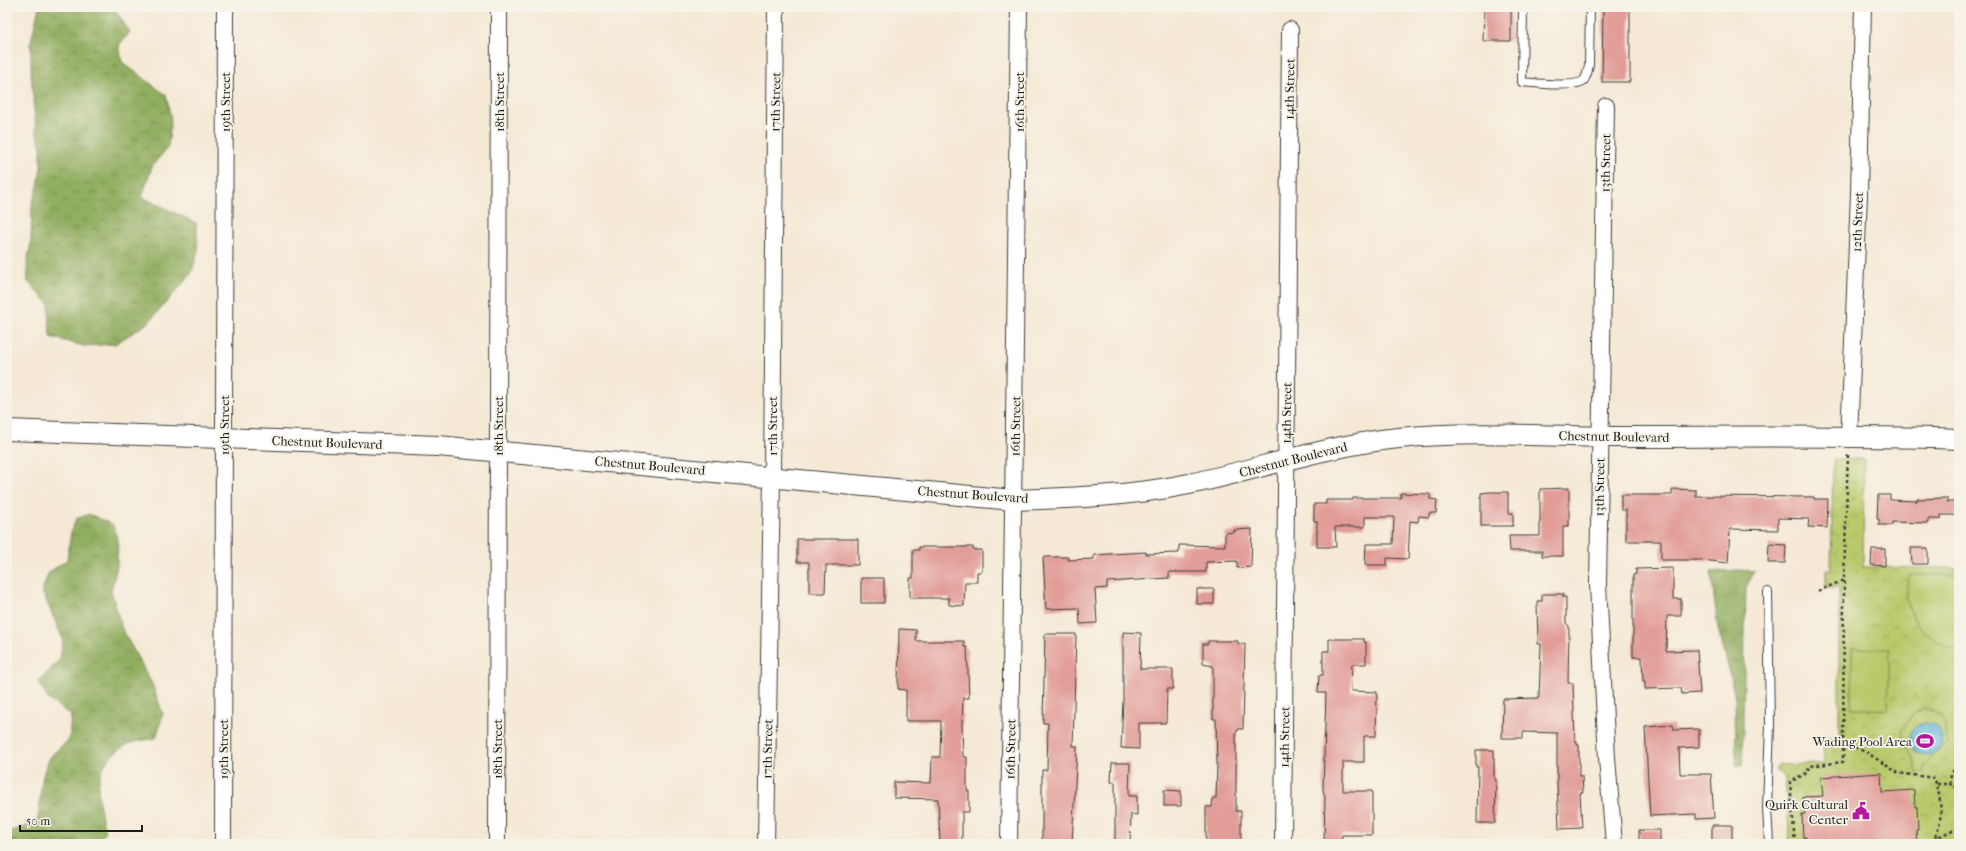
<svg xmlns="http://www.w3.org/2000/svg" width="1966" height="851" font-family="'IM FELL French Canon',serif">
<defs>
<pattern id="forest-crowns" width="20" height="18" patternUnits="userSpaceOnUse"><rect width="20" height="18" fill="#92ae60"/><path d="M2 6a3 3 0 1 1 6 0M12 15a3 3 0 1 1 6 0" fill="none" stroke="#768d4e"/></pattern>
<pattern id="park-crowns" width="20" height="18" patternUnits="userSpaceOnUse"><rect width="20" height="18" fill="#b9ca6d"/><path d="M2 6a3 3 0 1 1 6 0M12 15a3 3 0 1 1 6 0" fill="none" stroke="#9ead5e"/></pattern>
<pattern id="water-ripples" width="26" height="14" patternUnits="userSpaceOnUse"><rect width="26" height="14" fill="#60b7dc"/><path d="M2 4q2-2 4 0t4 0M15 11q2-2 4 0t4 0" fill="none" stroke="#4e94b2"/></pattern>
</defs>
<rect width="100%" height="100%" fill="#f7f3e8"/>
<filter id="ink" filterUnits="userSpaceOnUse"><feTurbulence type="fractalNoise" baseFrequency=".025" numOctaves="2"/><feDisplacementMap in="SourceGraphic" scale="8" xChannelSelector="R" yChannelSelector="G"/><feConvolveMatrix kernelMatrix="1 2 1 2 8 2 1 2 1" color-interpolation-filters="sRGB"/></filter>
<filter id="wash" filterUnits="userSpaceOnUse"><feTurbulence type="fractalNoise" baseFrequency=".012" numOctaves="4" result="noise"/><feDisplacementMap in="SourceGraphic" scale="16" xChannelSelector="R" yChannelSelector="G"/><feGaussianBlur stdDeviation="0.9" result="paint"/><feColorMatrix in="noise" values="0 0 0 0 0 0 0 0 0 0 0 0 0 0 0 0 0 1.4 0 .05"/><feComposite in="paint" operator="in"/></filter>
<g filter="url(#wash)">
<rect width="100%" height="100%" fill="#f5e9d5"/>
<path fill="url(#forest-crowns)" stroke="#57653e" d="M39 7H116L115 10 130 32 119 45 122 62 166 95 171 119 168 147 152 166 142 197 196 223 198 251 191 274 149 322 115 344 84 346 50 337 49 304 28 282 27 263 31 242 32 204 38 187 41 166V147L36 131 31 72V41Z
M89 514 113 525 118 540 117 567 111 590 122 629 152 684 163 714 156 738C147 740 133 741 126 745 88 768 98 797 105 833L96 844H7V832L37 823C42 802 38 777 50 758 54 751 63 746 69 740L71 715 48 699 39 682 60 659 63 639 42 591 49 572 67 560 71 532 76 519Z
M1737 570 1755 571 1746 587 1742 766 1736 765 1735 700 1731 677 1718 629 1711 572Z"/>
<path fill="url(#park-crowns)" stroke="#6a7344" d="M1833 459H1864L1863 567 1959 568V844H1790L1785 779 1775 770 1779 765 1824 764 1823 738H1839V587H1826V570H1831Z"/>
<path fill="#b9ca6d" stroke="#6a7344" d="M1909 575H1959V648C1950 649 1941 644 1934 639 1911 623 1902 602 1909 575Z
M1852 648 1890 649 1888 710 1851 708Z
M1924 708 1931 709 1942 717 1947 744C1943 748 1938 750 1934 754 1930 758 1930 762 1924 766V773H1917C1916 757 1904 747 1902 731L1912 715Z"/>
<path fill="url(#water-ripples)" stroke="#3e6a7c" d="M1910 739a16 16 0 1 1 32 0a16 16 0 1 1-32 0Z"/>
<g id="blocks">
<path fill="#e29d98" d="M1484 7H1511V41H1483Z
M1603 7H1630V82H1602Z
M1569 488V526H1563V556H1542V551H1510L1509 536H1540V489Z
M1672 489 1696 490V496L1814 497V499H1828L1827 528 1808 527 1809 519 1778 518V530L1730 529 1728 563 1702 560H1661V541H1626V510H1621V495H1672Z
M1490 492H1508V513H1513V526H1481V493Z
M1401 493 1430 494V499L1437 500 1436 513H1429V517L1419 516 1418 522 1410 521 1408 559 1387 558V565H1365L1366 544H1393L1394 517H1365V527H1335L1336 547H1317V521H1314V504H1326V500H1353V498H1401Z
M1878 495H1890V500L1917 501V499L1947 498V502H1959V515H1941V519H1928V523L1892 522V525H1879V519H1877Z
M1252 529 1251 567 1237 568V561L1206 562V572H1169V578L1107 582V588L1095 589 1097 623 1080 624 1079 608 1046 609 1043 557H1068V560L1094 559V555L1146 552V554L1179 553V545L1225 546V533L1235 532 1234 530Z
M797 539H858V565H826L825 593H809V562H797Z
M1769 544 1786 545 1785 563H1768Z
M919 547H973V550H982V572H977V582H965L964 606 949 605V598H910V578H913V550H919Z
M1911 548H1928V564H1912Z
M1872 549H1885V566L1871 565Z
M1673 568V599H1681V616H1667L1666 651 1697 650 1700 693 1682 694 1681 688 1645 689V681H1643L1642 657H1633V575L1636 574V569Z
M861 578H884V603H861Z
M1197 589H1214V604H1197Z
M1542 594H1563V597H1566V623L1569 626 1568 683H1573L1575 741H1577V745H1579V776H1582L1583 793H1580L1582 828 1559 829 1557 783V733L1523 732V738H1502L1503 699 1539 698 1541 644H1538L1537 601H1542Z
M899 629 916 630V641H964V647H967L969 698H963L962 724 963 757H967V791H969V812H962V844H940L938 799 894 798V782L931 783 932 757H940L941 721H906V690L898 689Z
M1123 632 1141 633 1140 669H1173V689H1167L1166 723H1139V749L1121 748 1123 701Z
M1045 634H1076L1073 746H1077L1072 844H1042V770H1047L1048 723H1043Z
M1329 639H1364V642H1366V664H1352L1351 691 1377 692 1376 736H1364V762H1343V791H1372V835H1342L1341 844H1324L1325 797 1323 790 1326 693H1318L1319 675H1323V651H1329Z
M1208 641H1238V644H1245L1243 729H1238V731H1236V811H1241V844H1206V807H1212L1213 798H1216L1217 767 1216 719H1213V666L1203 664V644H1208Z
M1673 725 1674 730 1699 729V747L1679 748 1680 774H1711L1714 818 1696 819V814L1650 816 1645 727Z
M1476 750H1494V779H1496L1495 823H1477L1478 767H1476Z
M1112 763H1130L1129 796H1137V815L1131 814 1130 844H1115V782H1111Z
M1881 773 1882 792 1914 790 1915 807H1917L1918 830H1916L1917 844H1806V837L1803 838 1802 814H1805L1803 797 1823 796 1821 777Z
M1164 790 1181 791V806H1164Z
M1712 825H1732V843H1712Z
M1639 830H1660V844H1639Z"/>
</g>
</g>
<g filter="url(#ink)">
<use href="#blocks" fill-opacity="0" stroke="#3d3b38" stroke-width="1"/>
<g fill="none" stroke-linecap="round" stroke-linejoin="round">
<g stroke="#3d3b38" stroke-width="10">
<path id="service" d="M1523 7 1522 82C1534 83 1577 88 1584 80 1587 76 1588 70 1589 65L1590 7
M1768 592 1770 725 1767 808 1769 844"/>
</g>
<g stroke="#3d3b38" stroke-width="18">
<path id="minor" d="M1606 106 1598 585 1607 758 1614 844
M1849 438 1859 194 1863 7
M223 844 225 7
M497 844 499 7
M766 844 772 476 776 7
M1009 844 1019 7
M1283 844 1290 30"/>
</g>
<g stroke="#3d3b38" stroke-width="22">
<path id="tertiary" d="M7 430 438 446 1013 500C1073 498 1131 496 1189 484 1260 469 1328 445 1399 438 1471 431 1543 436 1615 437 1729 437 1844 435 1959 439"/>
</g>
<path stroke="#3d3b38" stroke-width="2.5" stroke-dasharray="3 3" stroke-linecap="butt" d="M1818 591 1844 580
M1843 746H1851L1863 750 1898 773 1934 778C1940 792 1943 814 1938 829 1937 834 1934 838 1933 844
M1937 784H1950L1959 789
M1950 784 1951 775 1959 761
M1934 839 1959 827
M1795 844 1790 782 1805 774 1810 766 1843 762 1844 580 1848 454"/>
<use href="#service" stroke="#fff" stroke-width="8"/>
<use href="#minor" stroke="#fff" stroke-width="16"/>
<use href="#tertiary" stroke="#fff" stroke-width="20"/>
</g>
</g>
<defs>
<g id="stadium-bare" transform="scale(1.38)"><path d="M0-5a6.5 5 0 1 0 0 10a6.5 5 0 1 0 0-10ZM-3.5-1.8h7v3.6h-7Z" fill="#b5179e" stroke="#f7f3e8" stroke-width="2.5" paint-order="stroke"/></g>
<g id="civic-bare" transform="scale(1.38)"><path d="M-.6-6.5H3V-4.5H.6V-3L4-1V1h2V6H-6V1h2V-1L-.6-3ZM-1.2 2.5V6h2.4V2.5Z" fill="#b5179e" stroke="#f7f3e8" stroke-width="2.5" paint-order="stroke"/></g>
</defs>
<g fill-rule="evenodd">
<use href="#stadium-bare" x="1925" y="741"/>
<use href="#civic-bare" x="1861" y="811"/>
</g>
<g text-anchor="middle" stroke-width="3.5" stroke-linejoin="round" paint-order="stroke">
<g font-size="13" fill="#1c1c1c" stroke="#f7f3e8">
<text transform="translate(1289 89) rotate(-89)" y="5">14th Street</text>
<text transform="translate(225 102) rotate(-90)" y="5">19th Street</text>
<text transform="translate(499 102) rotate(-90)" y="5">18th Street</text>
<text transform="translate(775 102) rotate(-89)" y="5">17th Street</text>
<text transform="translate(1019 102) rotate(-90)" y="5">16th Street</text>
<text transform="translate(1605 163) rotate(-89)" y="5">13th Street</text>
<text transform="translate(1857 222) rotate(-88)" y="5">12th Street</text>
<text transform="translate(1286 413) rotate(-89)" y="5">14th Street</text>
<text transform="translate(224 425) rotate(-90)" y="5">19th Street</text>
<text transform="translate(498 426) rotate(-90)" y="5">18th Street</text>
<text transform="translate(772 426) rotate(-90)" y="5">17th Street</text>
<text transform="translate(1015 426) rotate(-89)" y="5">16th Street</text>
<text transform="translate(1614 436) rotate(1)" y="5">Chestnut Boulevard</text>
<text transform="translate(327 442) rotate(2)" y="5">Chestnut Boulevard</text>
<text transform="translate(1293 459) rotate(-14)" y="5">Chestnut Boulevard</text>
<text transform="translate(650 465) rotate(5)" y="5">Chestnut Boulevard</text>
<text transform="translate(1599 487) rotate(-89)" y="5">13th Street</text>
<text transform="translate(973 494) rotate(4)" y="5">Chestnut Boulevard</text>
<text transform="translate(1284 737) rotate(-89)" y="5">14th Street</text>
<text transform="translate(223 749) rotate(-90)" y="5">19th Street</text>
<text transform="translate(497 749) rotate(-90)" y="5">18th Street</text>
<text transform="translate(767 749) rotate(-89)" y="5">17th Street</text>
<text transform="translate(1010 749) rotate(-89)" y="5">16th Street</text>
</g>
<g font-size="13" fill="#1c1c1c" stroke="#f7f3e8" text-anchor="end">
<text x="1912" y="746">Wading Pool Area</text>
<text x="1848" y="809">Quirk Cultural<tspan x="1848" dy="15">Center</tspan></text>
</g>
</g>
<rect width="1966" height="851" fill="none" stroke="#f7f3e8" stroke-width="24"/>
<path d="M20 825v6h122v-6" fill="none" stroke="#1c1c1c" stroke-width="2"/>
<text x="26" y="825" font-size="12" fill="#1c1c1c" stroke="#f7f3e8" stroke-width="3" paint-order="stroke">50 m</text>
</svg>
